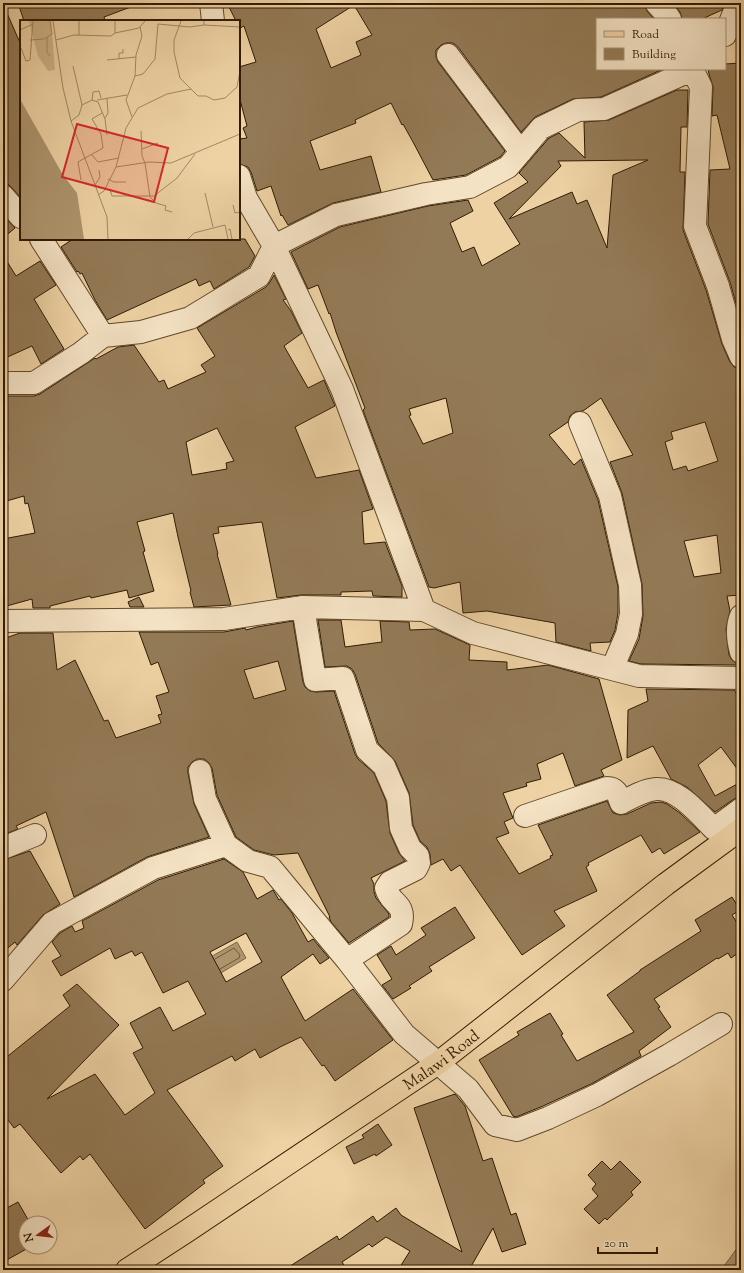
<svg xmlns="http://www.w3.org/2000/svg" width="744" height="1273" font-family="'Sorts Mill Goudy',serif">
<rect width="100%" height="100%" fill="#eed2a4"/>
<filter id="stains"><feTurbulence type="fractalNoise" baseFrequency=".005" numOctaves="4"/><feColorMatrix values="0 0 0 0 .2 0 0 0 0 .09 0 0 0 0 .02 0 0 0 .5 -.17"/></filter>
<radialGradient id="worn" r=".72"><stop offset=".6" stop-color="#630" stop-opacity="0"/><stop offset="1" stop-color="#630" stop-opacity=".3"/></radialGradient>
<path fill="#ad946d" stroke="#7b6442" d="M237 942 246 958 209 980 200 963Z
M741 1243V1270H721Z"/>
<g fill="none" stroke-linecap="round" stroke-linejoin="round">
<path stroke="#6e5838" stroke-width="1" d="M215 959 234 948 240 955 239 958 220 969"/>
</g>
<path fill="#937a56" stroke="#301b02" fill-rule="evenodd" d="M18 3H135L136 5 104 17 105 21H24Z
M227 3H644L647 11 654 19H597V69H663L601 97 573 99 535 117 521 132 458 47 453 43H446L441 45 436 50V57L438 62 505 151 500 157 466 175 433 180 413 142 403 124 402 125 391 103 355 120 356 123 310 141 320 170 371 156 381 192 333 203 288 225 282 215 281 216 271 186 257 191 251 172 248 167 239 164V139L247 138 243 128 247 126 239 96V67L256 62 244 26 240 28 239 21H236ZM354 5 372 35 356 42 361 55 331 68 316 29Z
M673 3H725L722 10 702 19H682L680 12Z
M3 4 21 45V198L12 188 8 184H3Z
M741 63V321L730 282 708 224 710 170 730 169 717 115 712 116 713 87 709 74 708 69H725V64Z
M677 90H688L687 127H681L680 172H685L683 230 706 290 722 344 730 362 734 367 741 369V595L727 596 730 611 726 629 729 655 732 660 736 663 737 665 641 664 629 661 639 639 643 616 642 584 622 493 610 462 633 455 601 398 583 411 575 412 570 416 568 422 549 435 574 465 581 459 598 500 618 587V613L615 630 610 642 590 643 591 651 556 642 555 623 487 611 463 613 460 582 434 588 429 587 363 410 365 408 336 332 330 313 329 314 318 285 308 289 291 252 340 227 428 206 468 200 473 211 450 223 462 252 474 247 482 266 520 244 494 203 528 182 519 173 549 138 559 133 585 158 584 122 609 120ZM648 160 613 175 607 248 587 200 577 204 572 192 509 219 561 166 558 161ZM446 398 453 433 423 444 409 416 411 415 409 409ZM705 422 718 461 688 471 686 466 673 470 665 442 673 439 671 432ZM717 535 721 573 694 577 684 541Z
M3 215 15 228 3 238Z
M73 239H245L255 256 249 267 214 289 210 281 199 286 196 279 107 320 95 300 82 273 80 274 78 271 77 272 61 247Z
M3 255 16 276 40 261 56 285 34 299 64 349 41 364 32 346 3 359Z
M274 275 286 299 283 300 291 311 302 333 284 346 308 388 324 380 335 406 295 427 316 478 359 470 373 509 362 512 364 544 385 542 402 586V597L373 596 372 591 341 592V595H301L277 598 262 522 218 527 219 533 213 534 218 554H217L231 605 194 607 190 592 191 591 178 537 173 513 137 522 145 551 143 552 154 591 129 598 127 590 91 598 90 596 50 606V608H33L32 599 3 607V539L35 533 28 503 25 504 24 496 3 502V450L8 449 3 416V396H34L40 394 95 358 96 359 118 347 134 345 159 382 164 380 168 389 206 372 201 365 215 356 197 328 266 287 270 282ZM217 428 234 461 226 463 227 469 192 475 186 442Z
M139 597 144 607H130L128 602Z
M318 620H341L345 647 382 642 380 621 409 622 410 630 435 629 470 645 469 660 507 662V670L548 665 599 679 622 760 601 770 604 776 575 786 563 753 537 764 541 779 526 783 527 786 503 793 513 818 504 822 509 833 496 838 519 874 551 858 550 856 553 855 538 825 607 801 613 813 620 815 627 814 651 803 661 802 667 804 680 813 700 832 664 854 660 848 652 853 641 835 588 863 589 865 586 867 597 891 554 911 565 926 522 955 460 865 451 871 443 859 431 865 430 854 427 847 420 841 413 825 409 793 395 761 378 743 355 674 352 669 347 666 325 667Z
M293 621 303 682 305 687 310 691 316 692 334 691 355 754 358 759 374 773 386 801 390 833 399 853 405 861 371 878 374 884V892L376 898 389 914V917L349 943 331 922 329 917H330L298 853 274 855 254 850 236 837 217 795 212 768 209 763 204 759H197L192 762 188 767V773L194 804 209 837 147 857 74 897 46 812 16 826 18 829 3 835V639L20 633H53L57 670 75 660 104 721 108 720 116 738 161 723 158 715 162 714 156 696 169 692 158 662 151 665 139 632H224L245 628 246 630 257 627ZM278 661 286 690 254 699 244 670Z
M646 689 734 690 741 699V774L721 747 698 765 715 796 741 782V797L734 799 715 812 687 787 671 779 653 746 627 758 628 710 648 701Z
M30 851 60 904 43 915 17 945 15 942 3 952V860Z
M224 859 243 872 257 899 273 890 279 900 281 899 292 913 308 942 313 939 329 958 320 964 313 954 281 977 305 1021 353 989 393 1040 335 1081 324 1065 322 1066 301 1037 282 1046 260 1058 255 1049 235 1061 232 1056 167 1090 223 1166 203 1180 205 1183 145 1229 90 1154 83 1160 80 1156 61 1173 20 1124 14 1128 3 1113V1060L70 1006 63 995 77 984 119 1025 47 1099 95 1074 125 1115 155 1093 133 1053 143 1048 130 1023 160 1007 173 1031 206 1014 188 981 163 993 142 952 135 956 132 951 115 959 110 948 61 976 52 961 61 956 52 942 60 933 72 926 75 932 84 928 82 921 158 880ZM246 933 262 962 226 982 210 952Z
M732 897 740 910 732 915 741 929V951L731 958 728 953 718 959 717 958 654 999 660 1007 658 1008 671 1027 639 1051 641 1056 591 1084 543 1106 516 1117 513 1116 479 1060 519 1035 517 1032 550 1013 563 1034 561 1035 577 1061 634 1032 607 995 640 971V970L701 931 695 920Z
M455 907 475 938 429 967 432 971 409 986 411 988 393 999 382 985 392 979 377 955 391 946 396 955 426 935 421 928Z
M455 1094 465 1106 483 1161 492 1158 511 1215 516 1213 526 1244 502 1252 493 1228 469 1270H398L410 1251 386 1237 372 1247 369 1244 342 1262 347 1270H284L337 1236 339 1240 373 1216 377 1222 396 1208 401 1215 462 1252 414 1108Z
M378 1124 392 1145 376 1156 375 1154 354 1164 346 1147 364 1138 362 1135Z
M602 1161 611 1170 620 1161 641 1182 631 1192 633 1195 607 1220 605 1218 599 1224 584 1209 598 1196 592 1189 596 1184 588 1175Z
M18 1202 30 1223H26V1247H30L3 1262V1210Z"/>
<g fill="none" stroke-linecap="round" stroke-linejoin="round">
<g stroke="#60492a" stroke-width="24">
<path id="street" d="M211 3 213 21
M656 3 668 16 670 19
M725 35 738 3
M448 55 521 152
M692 69 701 87 695 226 718 286 733 339 741 357
M239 176 246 198 274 246 342 389 424 610 473 633 639 676 741 678
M3 196 21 217
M41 239 103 336
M3 383H34L81 353 103 336 141 332 190 318 259 276 274 246 336 215 426 194 470 187 508 167 541 128 578 110 604 109 694 69
M580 423 610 496 630 585 631 614 627 634 612 669
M303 607 315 680 343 678 367 750 384 766 398 798 401 828 410 848 418 856 419 863 416 869 390 882 386 888C390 905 406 902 401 924L347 960
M741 616C736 627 738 641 741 652
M3 621 224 619 303 607 424 610
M200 771 205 799 226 845
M525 816 607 788C617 788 618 795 621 803 632 797 644 790 656 789 677 787 700 815 714 829L741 809
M3 848 35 835
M3 980 52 923 153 868 226 845 248 861 270 867 347 960 404 1034 468 1089 495 1125 517 1130 548 1118 597 1095 669 1055 721 1024"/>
</g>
<g stroke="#301b02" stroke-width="24">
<g id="primary">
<path id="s1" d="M127 1270 187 1231 438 1063 666 884 741 829"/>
</g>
</g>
<use href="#street" stroke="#f4e2c4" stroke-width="22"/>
<use href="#primary" stroke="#eed2a4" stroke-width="22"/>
</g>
<g text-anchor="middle" stroke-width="3.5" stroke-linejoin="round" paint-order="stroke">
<g font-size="16" fill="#301b02" stroke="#f4e2c4">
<text dy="6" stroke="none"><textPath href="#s1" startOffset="378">Malawi Road</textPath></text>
</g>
</g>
<g transform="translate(20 20)">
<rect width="220" height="220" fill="#eed2a4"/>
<path d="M9 1H31L35 50 28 51 18 36Z" fill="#ceb388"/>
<path d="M0 79 43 155 57 173 64 219H0Z" fill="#ad946d"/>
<path fill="none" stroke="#a28963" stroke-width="1" d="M33 1 43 68 51 101 87 197 88 219M59 1V15M161 1 154 20V32L160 58 178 76H186L194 80 205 78 217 67 220 51M184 5 220 7M0 10 13 4M95 13 119 8 125 1M27 17V32L30 36M10 20 24 19 32 14 30 1M36 20 54 15 91 16 95 13V1M1 28 6 41 10 40 13 1M99 39V33H103V29M87 40 116 37M115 56 123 54 135 39 138 4 170 7 184 5V1M72 80 73 72 79 71 81 78M77 80 107 75M62 85 72 80 78 82 85 99 87 115M112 97 106 80 115 56 116 35 122 16 120 7M85 98 88 93 87 79M51 101 59 95 62 85 53 46M121 111 122 136 125 143 130 177 136 183 146 186 145 190 152 192M122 129 138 123M72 135 78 142 99 138M96 147 106 108 118 88 147 74 171 69M88 159 94 162H106M61 160 58 142 83 128 81 114 72 99 82 93M75 165 80 157 79 150M85 169 90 170 92 176H134L157 158 175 134M185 173 193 207M78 175 84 171 96 147 129 142 151 143 220 114M213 185 215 193 220 192M208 210 210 209 212 219M168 219 174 213 205 205 208 219"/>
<path fill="#d62828" fill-opacity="0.15" stroke="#d62828" stroke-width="2" d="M57 104 148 128 134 182 42 157Z"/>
<rect width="220" height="220" fill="none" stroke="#301b02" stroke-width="2"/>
</g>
<rect width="744" height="1273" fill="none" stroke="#eed2a4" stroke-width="16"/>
<rect x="4" y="4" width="736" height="1265" fill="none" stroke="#301b02" stroke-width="2"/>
<rect x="8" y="8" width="728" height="1257" fill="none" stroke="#301b02"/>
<rect x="596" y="18" width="130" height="52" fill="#f4e2c4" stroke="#a69276"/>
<rect x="604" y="31" width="20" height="6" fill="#eed2a4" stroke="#a69276"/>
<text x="632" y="38" font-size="12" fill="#301b02">Road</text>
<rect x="604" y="48" width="20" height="12" fill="#937a56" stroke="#a69276"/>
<text x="632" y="58" font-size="12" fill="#301b02">Building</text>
<g transform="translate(38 1235) rotate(255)"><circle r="19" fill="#f4e2c4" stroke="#a69276"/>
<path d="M0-3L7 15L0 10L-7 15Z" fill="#8f2418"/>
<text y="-6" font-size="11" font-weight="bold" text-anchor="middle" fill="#301b02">N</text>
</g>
<path d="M598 1247v6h59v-6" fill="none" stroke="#301b02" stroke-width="2"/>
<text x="604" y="1247" font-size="12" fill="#301b02" stroke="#f4e2c4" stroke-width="3" paint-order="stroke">20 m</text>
<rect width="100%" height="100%" filter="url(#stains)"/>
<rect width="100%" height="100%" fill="url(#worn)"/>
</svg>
